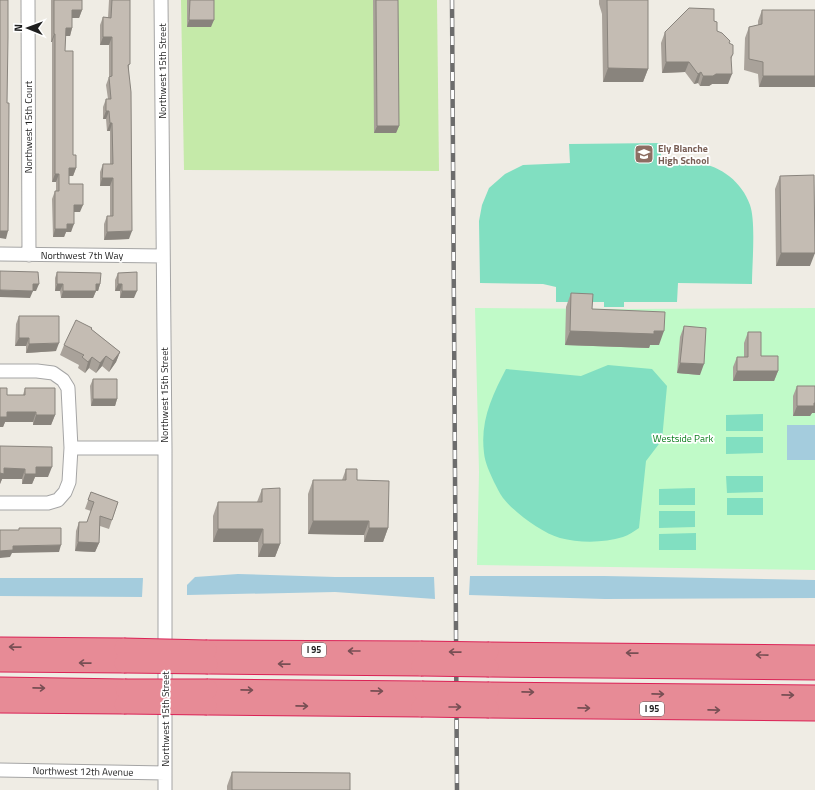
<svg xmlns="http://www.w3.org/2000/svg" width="815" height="790" font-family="'Titillium Web',sans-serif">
<rect width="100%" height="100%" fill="#efece4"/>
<path fill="#c5eaa9" d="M181 0H437L439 171 184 170Z"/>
<path fill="#c0fac8" d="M475 308 624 309 815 308V570L477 565 479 472Z"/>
<path fill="#81dfc1" d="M661 143V163C673 163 686 162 698 163 721 166 742 182 750 205 756 222 752 264 752 284L678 283 677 302H624V307H604V302H556V287L543 284 480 283 479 221 482 205 489 188 505 174 523 165 570 163 569 144Z
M608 365 652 369 667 386 662 440 646 461 639 528C634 531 629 535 623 537 604 543 579 543 560 538 542 533 514 512 503 498 499 493 497 487 494 482 490 473 485 463 484 453 480 421 492 396 506 369L581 376Z
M763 414V431H726V415Z
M726 437H763V453L726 454Z
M726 476H763V492L727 493Z
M695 488V505H659V489Z
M727 498H763V515H727Z
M659 511H695V527L659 528Z
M696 533V550H659V534Z"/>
<path fill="#a4ccdd" d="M787 425H815V460H787Z
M238 574 335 577H434L435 599 335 592 187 595V585L195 577Z
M470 576H604L815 580V598L605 599 469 595Z
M0 578H143L142 597 0 596Z"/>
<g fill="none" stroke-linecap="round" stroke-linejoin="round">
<g stroke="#a5a5a5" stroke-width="15">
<path id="minor" d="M28 0 29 255
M161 0 165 448V790
M0 254 163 256
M0 371H37L53 373 63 380 68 388 71 448 69 482 65 492 58 500 48 503H0
M71 448H165
M0 770 165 773"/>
</g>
<g stroke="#db2256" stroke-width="21">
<path id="highway" d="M0 647 124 648
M207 650 421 651
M489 652 815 655
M0 662 124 663
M208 664 421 666
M489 667 815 670
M0 687 125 689
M208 689 422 691
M489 692 815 695
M0 703 124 704
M207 705 421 707
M489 708 815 711"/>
</g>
<use href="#minor" stroke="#fff" stroke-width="13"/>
<use href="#highway" stroke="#e78b96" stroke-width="19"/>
<g stroke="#6c6c6c" stroke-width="4.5">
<path id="rail" d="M452 0 457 790"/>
</g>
<use href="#rail" stroke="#fff" stroke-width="3" stroke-dasharray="9" stroke-linecap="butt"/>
<g stroke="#db2256" stroke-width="21" stroke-linecap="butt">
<path id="highway-bridge" d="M124 648 207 650
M421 651 489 652
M124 663 208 664
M421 666 489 667
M125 689H208
M422 691 489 692
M124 704 207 705
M421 707 489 708"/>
</g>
<use href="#highway-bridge" stroke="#e78b96" stroke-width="19"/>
</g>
<path fill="#a9a29a" d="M51 0H82V10L79 18H72V28L70 36H65V51L73 155 76 168 73 176H69V184L80 212H74L71 232H66L64 237H53L52 199 55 191H56V182H52V42H51Z
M109 0H130L129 68V239L104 240V224L107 216H110V186H100V172L103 164H110V131H107L106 119H103V107L106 99H108L106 85 109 77V45H100V25L103 17 108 18Z
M187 0H214L211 27H187Z
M373 0H398L399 126 396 133H374Z
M599 0H648V69L643 82H603L602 14 599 4Z
M762 10H815V87H759L758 74 744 70 745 38 749 27 758 25V21Z
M714 21 717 31 729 43 733 54 731 60 728 84H712L709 86H700L698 83 694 84 685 72 662 73 661 43 665 32Z
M780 176 810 266H776L775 189Z
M57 272 100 284 98 291H96L93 298H61L60 291H55V278Z
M118 273 134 298H120V291H115V280Z
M571 293 592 309 659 345H650L649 348 565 345 566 307Z
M19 316 56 351 26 353V346H15L16 324Z
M684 326 700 375 677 373 680 337Z
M91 329 120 352 116 362 109 372 102 366 96 373 89 368 85 373 78 368 79 365 60 355 64 345Z
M748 332 761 356 778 371 774 381H733V367L737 357H744V343Z
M93 379 117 399 115 406H91L90 386Z
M797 386 812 413 810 416H793V396Z
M0 388 7 395H23L25 388 55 415 51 425H33V422H5L3 427H0Z
M0 446 48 477H35L32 484H22V479H2L0 484Z
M346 469 357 480 388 528 383 542H364V535L308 534V494L313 480H342Z
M262 489 280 544 275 557H258V542H213V516L218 502H257Z
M91 492 118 502 109 529 100 526 99 543 95 552 75 551 76 531 79 522H87L91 511 85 509Z
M232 772 350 790H227V786Z"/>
<path fill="#89847d" d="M72 10H82L79 18H69Z
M189 20H214L211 27H187Z
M66 28H72L70 36H63Z
M54 34H55L52 42H51Z
M103 37H112L109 45H100Z
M666 62H689L685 72 662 73Z
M608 68 648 69 643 82H603Z
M701 72 698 83 694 84 698 74Z
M716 74H732L728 84H712L709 86H700L703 76Z
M763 76H815V87H759Z
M106 111H109L106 119H103Z
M110 123H112L110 131H107Z
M377 126H399L396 133H374Z
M69 168H76L73 176H66Z
M55 174H59L56 182H52Z
M102 178H113L110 186H100Z
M74 205H83L80 212H71Z
M67 224H74L71 232H66L64 237H53L55 229Z
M0 231H8L6 239 0 238Z
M132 231 129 239 104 240 107 232Z
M781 253H815L810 266H776Z
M33 284H39L36 291H30Z
M57 284H63L60 291H55Z
M96 284H100L98 291H94Z
M118 284H122L120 291H115Z
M0 290 33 291 30 298 0 297Z
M63 291H96L93 298H61Z
M122 291H137L134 298H120Z
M570 331H664L659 345H650L649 348 565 345Z
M19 338H29L26 346H15Z
M59 343 56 351 26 353 29 344Z
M120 352 116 362 109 372 113 361Z
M106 356 102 366 96 373 100 363Z
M92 357 89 368 85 373 88 362Z
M680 363 704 364 700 375 677 373Z
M737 371H778L774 381H733Z
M93 399H117L115 406H91Z
M814 403H815V413H812L810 416H793L797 406Z
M7 412H36L33 422H5L3 427H0V417Z
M36 415H55L51 425H33Z
M36 467H52L48 477H35L32 484H22L25 474Z
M4 468 25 469 22 479H2L0 484V473Z
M313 521H369L364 535 308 534Z
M369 528H388L383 542H364Z
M218 529H263L258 542H213Z
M78 542 99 543 95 552 75 551Z
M263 544H280L275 557H258Z
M61 545 59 552 12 553 10 557 0 558V551L13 546Z"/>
<path fill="#c4bcb3" stroke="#89847d" d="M0 0H8V37L7 103H9L8 231H0Z
M54 0H82V10H72V28H66L65 51H73V155H76V168H69V184H83V205H74V224H67V229H55V191H59V174H55V34H54Z
M112 0H130V64L128 65 131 92 132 231 107 232V216H113V178H102L103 164H113L112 123H110L109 111H106V99H111L109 77 112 76V37H103V17L111 18Z
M190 0H214V20H189Z
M376 0H398L399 126H377Z
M607 0H648V69L608 68Z
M689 8 714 9V21L717 22V31L722 33 730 41 729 43 733 45V54L731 57 732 74H716L713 76H703L701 72 698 74 689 62H666L665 32Z
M762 10H815V76H763V62L749 59V27L762 24Z
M814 175 815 253H781L780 176Z
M0 271 38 272 39 284H33V291L0 290Z
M57 272 101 273 100 284H96V291H63V284H57Z
M137 272V291H122V284H118V273Z
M571 293 593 294 592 309 665 312 664 331H654V334L570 331Z
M19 316H59V343L29 344V338H19Z
M76 320 92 328 91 329 120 352 113 361 106 356 100 363 92 357 88 362 82 357 84 355 64 345Z
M684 326 706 328 704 364 680 363Z
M748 332H761V356H778V371H737V357H748Z
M93 379H117V399H93Z
M797 386H815V403H814V406H797Z
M0 388H7V395H25V388H55V415H36V412H7V417H0Z
M0 446 52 447V467H36V474H25V469L4 468V474L0 473Z
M346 469H357V480L389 481 388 528H369V521H313V480H346Z
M280 488V544H263V529H218V502H262V489Z
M91 492 118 502 112 520 100 516 99 543 78 542 79 522H87L94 502 88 500Z
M19 528H61V545L13 546V550L0 551V530H19Z
M232 772 350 773V790H232Z"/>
<defs><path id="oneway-shaft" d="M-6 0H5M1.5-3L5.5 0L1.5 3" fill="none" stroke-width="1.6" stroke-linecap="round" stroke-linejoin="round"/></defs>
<g stroke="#784f54">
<use href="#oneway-shaft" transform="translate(15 647) rotate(-179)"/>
<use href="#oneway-shaft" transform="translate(354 651) rotate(-180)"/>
<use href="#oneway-shaft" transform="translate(455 652) rotate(-179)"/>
<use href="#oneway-shaft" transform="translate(632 653) rotate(-179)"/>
<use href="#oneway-shaft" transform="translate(762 655) rotate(-179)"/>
<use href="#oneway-shaft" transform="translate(85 663) rotate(-179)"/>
<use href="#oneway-shaft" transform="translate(284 664) rotate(-179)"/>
<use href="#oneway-shaft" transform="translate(39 688) rotate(1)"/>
<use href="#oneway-shaft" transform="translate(247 690) rotate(1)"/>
<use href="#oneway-shaft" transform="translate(377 691) rotate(1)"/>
<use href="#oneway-shaft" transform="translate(528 692) rotate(1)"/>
<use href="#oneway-shaft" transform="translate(658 694) rotate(1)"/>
<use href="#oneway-shaft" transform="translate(788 695) rotate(1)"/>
<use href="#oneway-shaft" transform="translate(302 706) rotate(1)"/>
<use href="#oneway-shaft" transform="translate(455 707)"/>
<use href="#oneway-shaft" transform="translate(584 708) rotate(1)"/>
<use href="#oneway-shaft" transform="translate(714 710) rotate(1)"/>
</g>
<defs>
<g id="school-square" transform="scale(1)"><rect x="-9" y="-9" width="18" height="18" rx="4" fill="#8d6e63" stroke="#fff"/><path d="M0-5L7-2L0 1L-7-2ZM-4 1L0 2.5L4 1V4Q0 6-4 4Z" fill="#fff"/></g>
</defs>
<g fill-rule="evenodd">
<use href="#school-square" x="644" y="154"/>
</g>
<g text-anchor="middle" stroke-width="3.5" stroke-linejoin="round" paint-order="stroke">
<g fill="#fff" stroke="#626262" stroke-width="1">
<rect x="302" y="643" width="24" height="14" rx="3"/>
<rect x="640" y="702" width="24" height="14" rx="3"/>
</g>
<g font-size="9" font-weight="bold" fill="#1e1e1e">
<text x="314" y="653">I 95</text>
<text x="652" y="712">I 95</text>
</g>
<g font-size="10" fill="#1e1e1e" stroke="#fff">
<text transform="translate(162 71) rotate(-90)" y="4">Northwest 15th Street</text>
<text transform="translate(28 127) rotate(-90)" y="4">Northwest 15th Court</text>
<text x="82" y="259">Northwest 7th Way</text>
<text transform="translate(164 395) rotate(-90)" y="4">Northwest 15th Street</text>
<text transform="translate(165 719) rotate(-90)" y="4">Northwest 15th Street</text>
<text transform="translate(83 771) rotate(1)" y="4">Northwest 12th Avenue</text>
</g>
<g font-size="10" font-weight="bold" fill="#785e54" stroke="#fff" text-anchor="start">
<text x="658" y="152">Ely Blanche<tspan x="658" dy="12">High School</tspan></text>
</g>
<g font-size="10" fill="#0a7d1c" stroke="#fff">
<text x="683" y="442">Westside Park</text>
</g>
</g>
<g transform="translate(28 28) rotate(271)" stroke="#ffffff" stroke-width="3" paint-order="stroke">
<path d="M0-3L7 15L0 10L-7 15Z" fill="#1e1e1e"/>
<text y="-6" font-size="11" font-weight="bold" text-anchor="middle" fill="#1e1e1e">N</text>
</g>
</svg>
